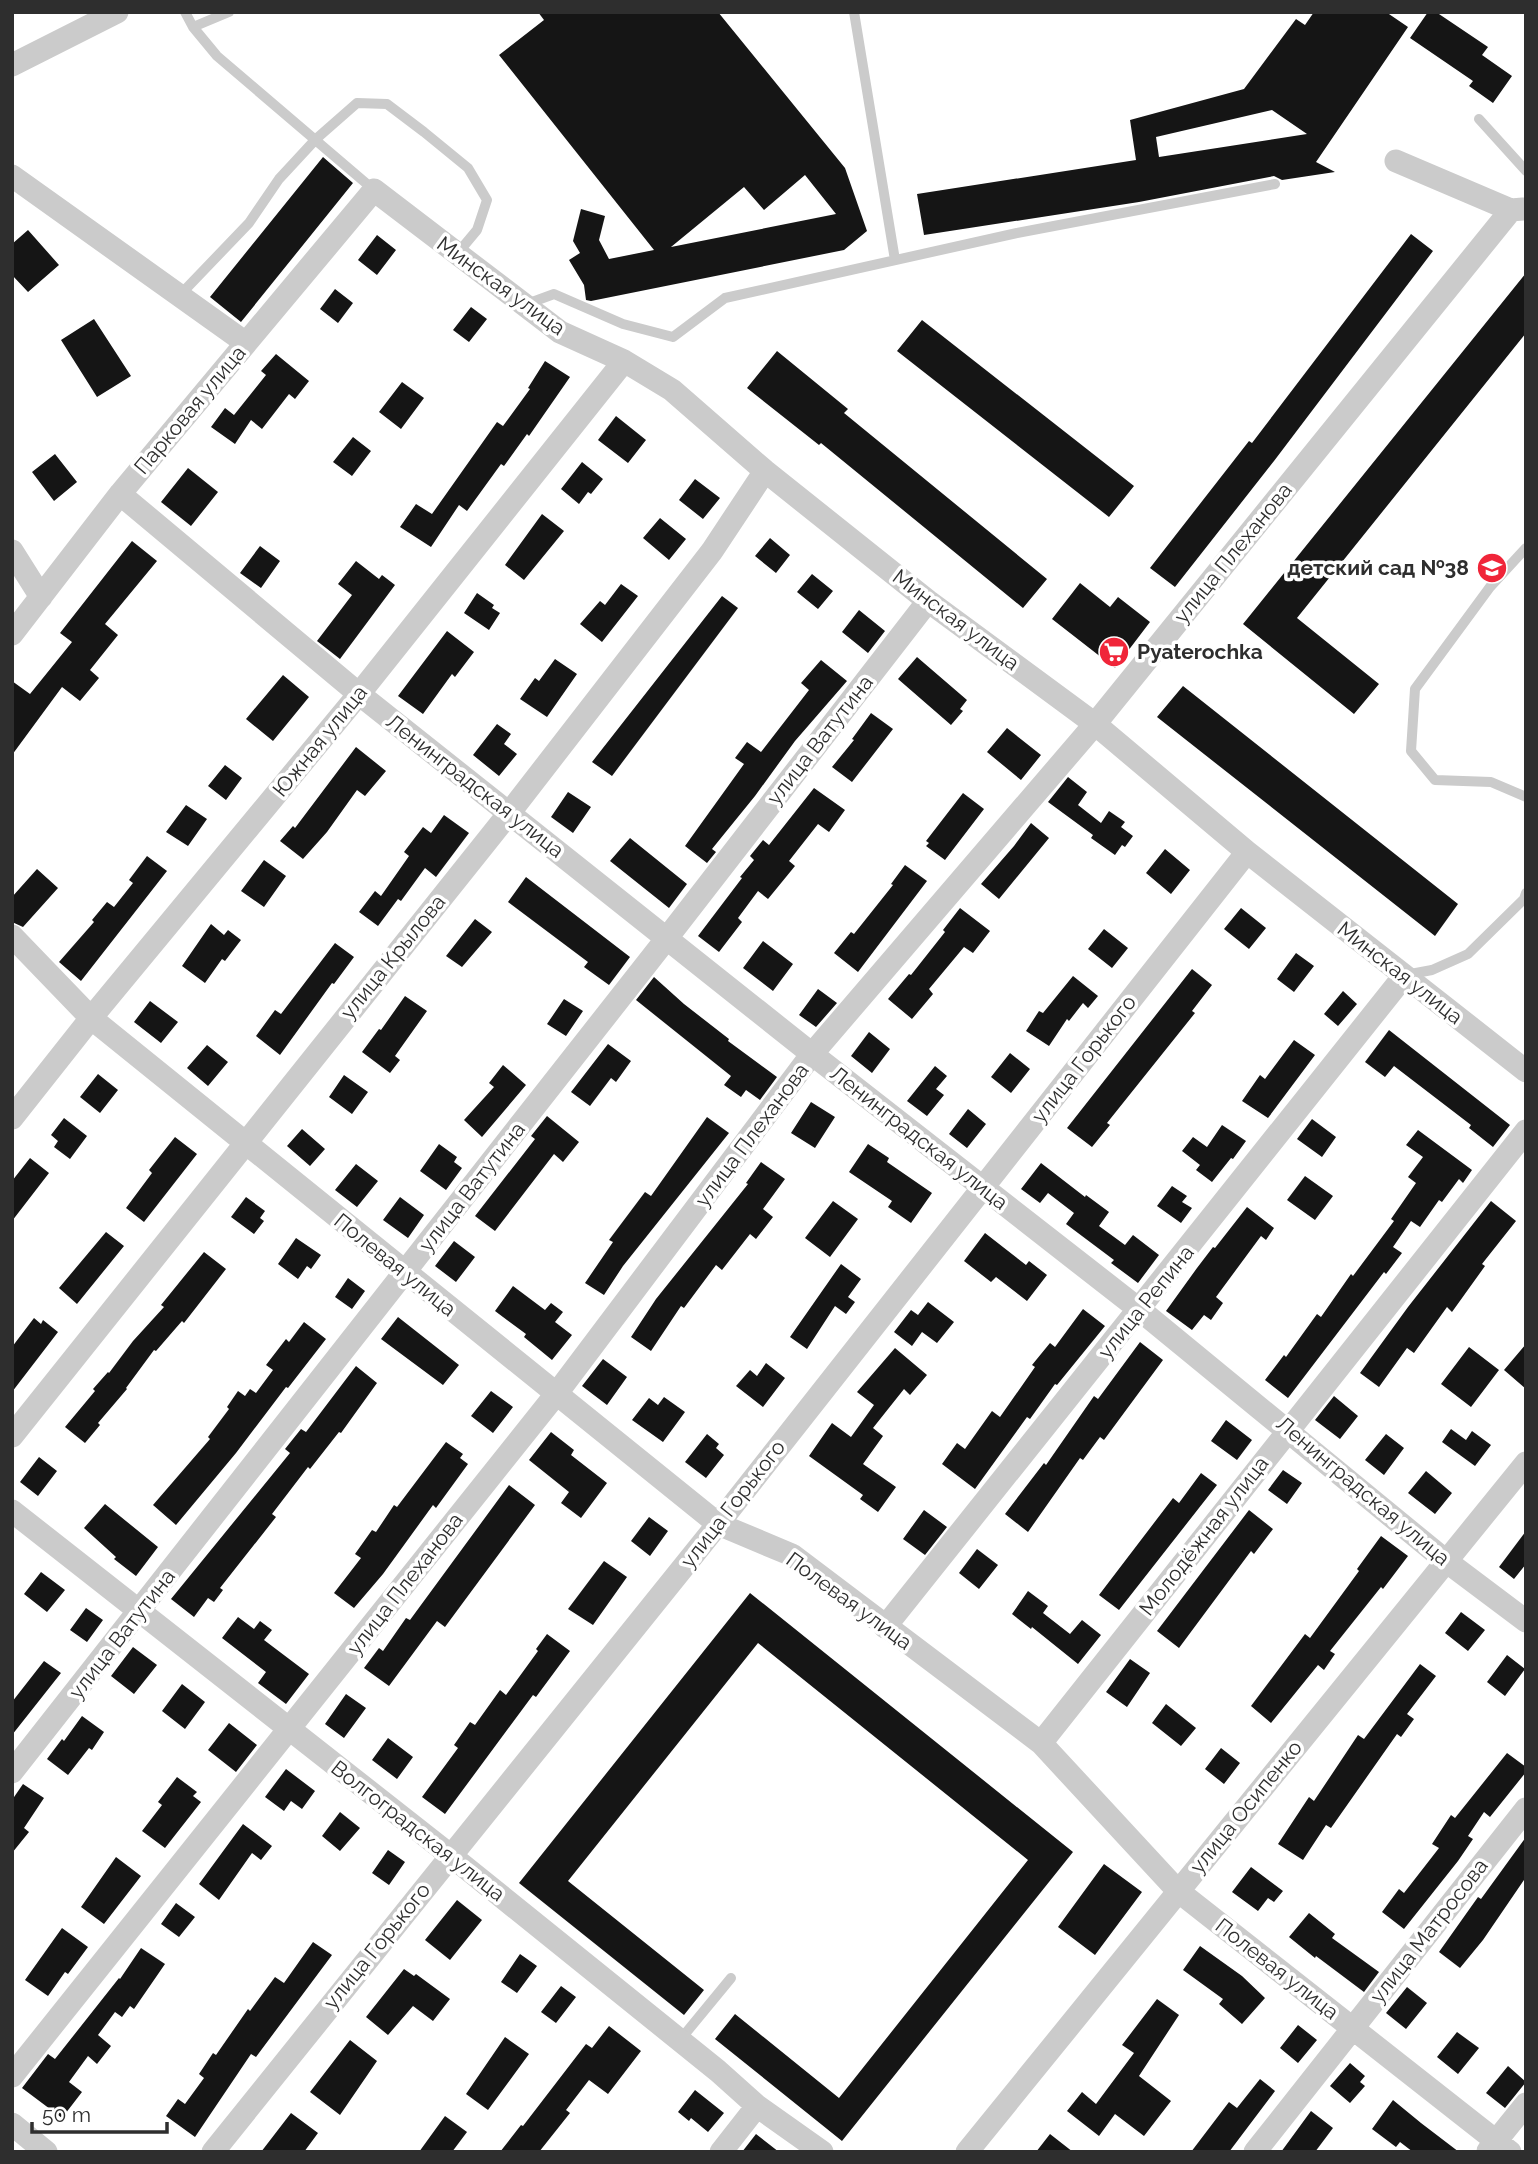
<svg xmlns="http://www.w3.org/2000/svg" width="1538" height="2164" font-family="Raleway,sans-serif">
<rect width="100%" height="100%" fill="#fff"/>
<path fill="#151515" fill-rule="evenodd" d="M538 12H718L845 168 867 231 844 250 591 301 586 300 584 285 569 260 580 253 573 241 581 209 605 216 599 240 609 259 654 250 499 55 544 20ZM805 175 836 214 671 247 744 187 764 210Z
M1314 12H1386L1408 27 1316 162 1335 172 1282 180 1274 176 1139 202 924 235 917 194 1136 160 1130 120 1244 89 1296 19 1305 25ZM1272 110 1307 134 1159 157 1156 137Z
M1428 12H1436L1488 47 1482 55 1512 76 1493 103 1469 86 1473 81 1410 38Z
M323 157 353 183 241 322 210 297Z
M28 230 59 265 28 292 12 275V244Z
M1411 234 1433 251 1274 461 1175 587 1150 568 1249 441 1252 443Z
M377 235 396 250 377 275 358 260Z
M1526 273V333L1297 618 1379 684 1354 714 1243 624Z
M335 289 353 303 338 323 320 309Z
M471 307 487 319 469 342 453 330Z
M94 319 131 376 97 397 61 340Z
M922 320 1134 486 1109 517 897 351Z
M777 351 848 409 844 413 1047 579 1023 608 821 443 819 445 747 388Z
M276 354 309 381 295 399 289 394 262 429 251 420 235 444 211 427 225 408 234 415 266 375 261 371Z
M545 361 570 377 529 436 527 434 504 466 501 464 467 511 459 505 431 547 400 527 416 504 432 514 497 422 503 426 530 389 528 388Z
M402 382 424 398 401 429 379 412Z
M616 416 646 440 628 463 598 440Z
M353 437 371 451 352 476 333 462Z
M55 454 77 482 54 501 32 472Z
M582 462 603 479 591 494 588 492 579 504 561 489Z
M188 468 218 492 191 526 161 502Z
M695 479 720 498 703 519 679 500Z
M542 514 564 531 524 580 505 565Z
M660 518 686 539 669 560 643 538Z
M770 538 790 555 776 573 755 556Z
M132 541 157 561 105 624 118 635 90 670 99 678 80 701 62 687 12 755V681L30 694 72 642 60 633Z
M260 546 280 561 261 588 240 573Z
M356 561 379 579 382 575 395 585 340 659 317 641 352 595 338 584Z
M812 574 833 591 818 609 797 592Z
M1080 583 1110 607 1118 597 1150 622 1115 668 1052 619Z
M621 584 638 596 602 642 580 624 600 601 605 605Z
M477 593 494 605 492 608 500 613 489 630 464 613Z
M722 596 738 608 612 776 592 762Z
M859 610 885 631 868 653 842 632Z
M447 631 474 652 455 677 452 674 423 714 398 696Z
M917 657 967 700 960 709 963 711 951 725 898 679Z
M555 659 577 674 547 717 520 699 535 678 539 681Z
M821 660 847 681 795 741 755 796 712 849 716 852 707 863 685 846 744 764 735 758 747 742 761 752 809 690 801 683Z
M283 675 309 697 273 741 246 719Z
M1183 686 1458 904 1435 936 1157 717Z
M871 713 893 729 852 782 832 767 854 740 852 739Z
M497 724 511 734 504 744 517 754 499 776 473 755Z
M1007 728 1041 755 1021 780 987 752Z
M356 747 386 771 365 796 357 790 327 832 303 859 280 841 293 826 295 828Z
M225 765 242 778 226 800 208 786Z
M1068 777 1087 792 1078 805 1101 823 1109 811 1125 822 1121 827 1133 836 1125 847 1122 845 1115 855 1091 838 1093 835 1048 802Z
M814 788 845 810 829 832 818 824 789 861 795 866 768 899 758 891 738 918 742 922 719 952 698 936 742 878 740 877 754 860 750 856 763 840 769 845Z
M568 792 591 807 573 833 551 817Z
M963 793 984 809 945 860 926 846 929 843 926 841Z
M186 805 207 819 188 846 166 832Z
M444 815 469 833 436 877 425 868 401 901 398 899 378 926 359 912 375 891 381 896 409 856 404 852 423 827 431 833Z
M1031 823 1049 838 999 899 981 884 1014 846Z
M630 838 687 884 669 908 610 861Z
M1165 849 1190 870 1171 894 1146 873Z
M147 856 167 871 81 981 59 962 94 922 92 920 107 902 114 907 133 883 129 880Z
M264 860 286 876 264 907 241 891Z
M905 865 927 881 858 972 834 953 851 932 854 934 893 885 891 884Z
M37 869 58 888 23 927 12 922V897Z
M526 877 630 957 609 985 584 967 588 962 508 902Z
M960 908 990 931 973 953 964 947 929 989 933 994 912 1019 888 999 909 974 911 975 945 932 943 930Z
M1241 908 1266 928 1249 949 1224 929Z
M475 919 492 932 462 967 446 956Z
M211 924 224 935 228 930 241 940 225 961 222 959 205 983 182 966Z
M1104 929 1128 948 1112 968 1088 949Z
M763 941 793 964 773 991 743 968Z
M335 943 354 957 334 984 332 983 280 1055 256 1036 275 1010 281 1014Z
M1296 953 1314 966 1294 992 1277 979Z
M1192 969 1212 985 1192 1011 1195 1013 1107 1123 1110 1125 1092 1147 1067 1128Z
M1073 976 1098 996 1088 1008 1083 1003 1069 1021 1067 1019 1049 1046 1026 1031 1039 1011 1043 1013Z
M654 977 684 1004 729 1039 728 1041 777 1077 760 1100 746 1090 741 1097 724 1085 731 1076 636 1000Z
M818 989 837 1003 816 1027 799 1015Z
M1343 991 1357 1004 1338 1026 1324 1014Z
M405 996 427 1011 395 1056 400 1060 390 1073 362 1052 379 1029 381 1030Z
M564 999 583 1011 566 1036 547 1024Z
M150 1001 178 1022 161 1043 134 1022Z
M1389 1030 1510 1125 1493 1147 1469 1128 1471 1125 1394 1066 1385 1077 1365 1062Z
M869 1032 890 1049 872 1073 851 1056Z
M1294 1040 1315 1055 1268 1118 1242 1101 1260 1075 1265 1079Z
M608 1044 631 1061 616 1082 611 1078 590 1106 571 1092Z
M207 1045 228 1062 208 1086 187 1068Z
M1010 1053 1030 1069 1011 1093 991 1077Z
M503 1065 526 1085 482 1137 464 1120 494 1087 489 1083Z
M935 1066 947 1076 936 1089 944 1095 927 1116 907 1101Z
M98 1074 118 1090 100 1113 80 1097Z
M344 1075 368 1092 352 1114 329 1097Z
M811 1102 835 1117 815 1148 791 1133Z
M968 1109 986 1124 967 1148 949 1134Z
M547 1116 579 1142 563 1162 554 1154 495 1231 475 1216 535 1139 531 1136Z
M707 1117 729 1133 623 1266 604 1295 585 1283 613 1242 609 1240 645 1192 651 1196Z
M64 1118 87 1136 70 1159 54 1147 58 1141 51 1135Z
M1312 1119 1336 1137 1322 1157 1297 1139Z
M1222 1125 1246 1141 1233 1159 1231 1158 1212 1182 1196 1170 1200 1165 1182 1151 1193 1137 1207 1147Z
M302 1129 325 1149 310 1166 287 1146Z
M1418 1130 1472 1170 1463 1183 1459 1179 1442 1202 1439 1200 1420 1227 1411 1221 1393 1247 1402 1253 1386 1274 1384 1272 1288 1398 1265 1380 1284 1355 1286 1357 1317 1314 1321 1317 1351 1274 1353 1276 1394 1221 1391 1219 1416 1183 1408 1177 1423 1157 1406 1145Z
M175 1137 197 1154 144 1222 126 1208 152 1173 149 1170Z
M439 1144 457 1157 454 1162 462 1168 446 1190 420 1171Z
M868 1144 889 1158 887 1162 932 1193 911 1223 888 1207 892 1201 849 1172Z
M30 1158 49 1173 12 1221V1181Z
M761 1162 785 1179 763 1209 773 1217 756 1239 750 1234 722 1270 716 1265 684 1308 681 1306 651 1351 631 1337 656 1299 748 1184 746 1183Z
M1041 1163 1085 1197 1086 1195 1109 1212 1099 1226 1125 1245 1133 1235 1159 1255 1138 1283 1111 1263 1114 1260 1066 1224 1074 1213 1048 1193 1040 1203 1021 1189Z
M356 1164 378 1181 357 1207 335 1190Z
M1305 1176 1333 1196 1315 1220 1287 1200Z
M1172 1186 1187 1196 1182 1202 1192 1208 1181 1223 1157 1206Z
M246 1197 265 1211 260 1218 264 1221 254 1234 231 1217Z
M400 1197 424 1215 408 1238 383 1220Z
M833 1201 858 1219 830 1257 805 1238Z
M1491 1201 1516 1221 1482 1264 1485 1266 1452 1312 1447 1307 1414 1353 1407 1348 1379 1387 1360 1373 1408 1307Z
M1247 1207 1274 1228 1266 1240 1261 1236 1216 1297 1223 1303 1211 1320 1204 1315 1192 1330 1166 1311 1197 1268 1213 1247 1215 1248Z
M106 1232 124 1246 77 1304 59 1288Z
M985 1233 1026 1265 1029 1261 1047 1275 1027 1301 996 1277 991 1282 964 1261Z
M296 1238 321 1255 311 1269 307 1266 298 1279 278 1264Z
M454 1241 475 1257 456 1282 435 1266Z
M204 1252 226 1269 184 1323 182 1321 156 1351 154 1350 126 1388 127 1389 98 1423 100 1425 85 1443 65 1427 95 1391 93 1389 108 1372 109 1373 133 1341 164 1307 161 1305Z
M841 1264 861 1279 848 1297 855 1302 846 1314 835 1306 807 1349 790 1337Z
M348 1278 365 1291 352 1309 335 1297Z
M513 1286 545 1310 551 1303 563 1312 555 1322 572 1335 552 1360 524 1337 526 1334 495 1311Z
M928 1302 954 1322 937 1343 922 1332 912 1346 894 1332 911 1310 918 1315Z
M1083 1309 1105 1326 1057 1385 1055 1384 1030 1419 1027 1417 975 1489 942 1464 957 1443 965 1449 992 1411 1000 1417 1035 1367 1032 1365 1050 1343 1055 1347Z
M398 1317 459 1365 443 1385 381 1339Z
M34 1318 41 1324 43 1320 58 1332 12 1392V1347Z
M304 1322 326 1339 288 1388 286 1387 236 1453 176 1525 153 1505 210 1439 208 1437 229 1409 227 1407 238 1391 245 1396 250 1389 256 1393 273 1370 266 1365 286 1339 289 1342Z
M1140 1342 1163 1360 1104 1440 1100 1437 1083 1460 1080 1458 1028 1532 1005 1514 1044 1463 1046 1465 1094 1396 1098 1399Z
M1526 1344V1389L1504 1370Z
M1469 1347 1499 1370 1471 1407 1441 1384Z
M895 1348 927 1375 910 1395 904 1389 873 1428 883 1436 863 1464 896 1487 878 1512 860 1499 863 1495 809 1456 832 1423 851 1437 874 1405 857 1392Z
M603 1359 627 1377 607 1405 582 1386Z
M766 1363 785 1378 763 1407 736 1386 750 1370 757 1376Z
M356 1366 377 1383 341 1433 339 1432 310 1469 308 1467 272 1514 276 1517 220 1588 223 1590 214 1602 208 1598 194 1617 171 1599 290 1453 285 1449 301 1429 306 1432Z
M491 1391 513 1407 493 1433 471 1416Z
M1334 1396 1358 1416 1340 1439 1315 1420Z
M664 1397 685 1412 663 1442 632 1420 649 1398 658 1405Z
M1226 1420 1252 1440 1237 1460 1211 1441Z
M1451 1429 1466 1440 1472 1431 1491 1445 1475 1466 1442 1442Z
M551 1432 574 1450 571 1455 607 1483 581 1518 561 1503 569 1492 529 1460Z
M707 1434 719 1444 716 1448 724 1455 706 1478 685 1462Z
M1386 1434 1404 1448 1384 1475 1365 1460Z
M446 1442 463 1454 460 1458 468 1464 436 1508 433 1505 383 1574 354 1608 334 1593 361 1558 355 1554 372 1530 376 1532 394 1505 397 1507Z
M39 1457 57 1471 38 1496 20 1482Z
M1283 1470 1302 1483 1287 1504 1268 1490Z
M1426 1471 1452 1493 1435 1514 1408 1493Z
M1201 1473 1217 1485 1119 1610 1099 1595 1173 1498 1179 1503Z
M509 1485 535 1505 445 1627 437 1621 389 1686 364 1668 379 1648 383 1651 406 1618 410 1620Z
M105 1504 158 1547 136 1576 114 1559 116 1557 84 1528Z
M924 1510 947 1527 925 1555 903 1539Z
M1249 1510 1273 1529 1254 1554 1251 1551 1179 1648 1157 1631Z
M649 1517 668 1531 650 1556 631 1541Z
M1526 1531V1564L1514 1579 1499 1567Z
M1381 1536 1408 1556 1383 1589 1381 1587 1330 1651 1335 1654 1324 1670 1318 1665 1271 1723 1251 1706 1305 1634 1310 1638 1359 1571 1357 1569Z
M977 1549 998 1565 979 1589 959 1573Z
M604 1561 627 1577 593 1625 568 1609Z
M41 1572 65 1590 47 1612 24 1594Z
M1028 1591 1048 1606 1043 1613 1070 1634 1082 1620 1101 1635 1078 1664 1032 1627 1031 1629 1012 1614Z
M750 1593 1073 1852 842 2141 715 2039 735 2014 839 2098 1028 1860 758 1643 568 1881 704 1990 684 2015 519 1883Z
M86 1608 103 1620 87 1642 70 1630Z
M1461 1612 1485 1630 1468 1651 1445 1633Z
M238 1617 254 1629 260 1621 272 1630 264 1640 309 1674 286 1704 258 1683 266 1672 222 1638Z
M547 1634 570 1651 536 1697 533 1695 445 1814 422 1797 458 1748 454 1745 470 1722 475 1725 500 1690 506 1695 538 1651 536 1649Z
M133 1647 157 1665 134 1694 111 1676Z
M1507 1655 1525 1669 1505 1696 1487 1682Z
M1130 1659 1150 1673 1127 1707 1106 1692Z
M44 1661 61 1673 12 1735V1702Z
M1420 1664 1436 1676 1407 1714 1414 1719 1401 1737 1397 1734 1331 1828 1326 1825 1303 1860 1278 1844 1309 1797 1314 1801 1358 1735 1364 1739Z
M182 1684 205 1702 185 1729 162 1711Z
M346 1694 366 1708 344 1738 325 1724Z
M1166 1704 1196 1728 1181 1746 1152 1723Z
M82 1716 104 1732 92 1750 89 1748 68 1775 47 1759 62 1739 64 1741Z
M229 1723 257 1745 236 1772 208 1750Z
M388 1738 413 1757 397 1779 372 1760Z
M1221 1748 1240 1763 1224 1784 1205 1769Z
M1507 1753 1526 1767V1772L1490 1817 1484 1812 1468 1836 1473 1839 1458 1861 1404 1929 1382 1912 1399 1889 1404 1893 1439 1848 1432 1844 1451 1815 1455 1818Z
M286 1769 315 1791 302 1809 291 1801 284 1811 265 1797Z
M177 1777 197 1792 193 1796 201 1802 165 1848 142 1831 162 1805 158 1802Z
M23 1784 44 1798 24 1828 29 1832 12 1853V1800Z
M340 1812 360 1828 340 1851 322 1836Z
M243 1824 272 1846 261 1860 252 1853 219 1900 199 1884Z
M1526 1837V1877L1483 1940 1460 1968 1439 1952 1478 1897 1481 1899Z
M388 1850 405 1862 389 1885 372 1873Z
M116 1857 141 1876 104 1924 81 1907Z
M1104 1864 1142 1892 1095 1955 1058 1927Z
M1251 1867 1283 1891 1274 1902 1268 1898 1258 1911 1232 1892Z
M457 1900 482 1920 450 1960 425 1940Z
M176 1903 195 1917 179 1937 161 1924Z
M1309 1913 1335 1934 1332 1938 1379 1972 1364 1992 1316 1956 1315 1958 1289 1937Z
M62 1928 88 1947 68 1974 65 1972 48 1996 25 1980Z
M313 1942 332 1955 256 2057 251 2054 195 2137 166 2116 178 2099 185 2104 204 2078 199 2074 213 2053 216 2055 248 2009 250 2011 275 1977 284 1983Z
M1200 1946 1242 1976 1265 1998 1242 2024 1219 2004 1223 1999 1183 1970Z
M141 1948 165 1964 134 2009 130 2006 122 2017 115 2012 98 2035 111 2046 97 2064 88 2056 69 2082 82 2092 62 2118 22 2088 48 2054 55 2059 119 1978 120 1979Z
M520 1954 537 1966 517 1993 501 1982Z
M404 1969 414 1976 416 1974 450 1999 433 2021 413 2006 388 2035 366 2017Z
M561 1986 576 1997 556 2023 541 2012Z
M1407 1987 1427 2003 1406 2029 1386 2013Z
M1157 1999 1179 2015 1139 2076 1171 2101 1144 2136 1115 2114 1099 2136 1067 2111 1082 2092 1096 2104 1134 2053 1122 2045Z
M1298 2025 1317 2040 1298 2063 1280 2048Z
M609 2026 641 2051 608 2094 589 2080 566 2110 570 2113 539 2152H500L521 2125 523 2126 586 2044 592 2048Z
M1457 2032 1479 2048 1458 2074 1437 2057Z
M505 2037 529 2054 488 2110 466 2094Z
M350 2040 377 2061 340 2115 310 2092Z
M1350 2063 1365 2076 1360 2082 1365 2086 1350 2103 1330 2086Z
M1508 2066 1526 2082 1505 2108 1486 2093Z
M1260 2079 1275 2091 1229 2152H1191L1229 2102 1237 2108Z
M695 2090 724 2113 708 2132 691 2118 689 2121 678 2112Z
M1393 2100 1421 2123 1459 2152H1413L1400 2142 1396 2147 1372 2129Z
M1311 2111 1333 2128 1315 2152H1281Z
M291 2113 318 2133 304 2152H261Z
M445 2116 467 2132 452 2152H419Z
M756 2134 779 2152H742Z
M1050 2134 1073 2152H1036Z"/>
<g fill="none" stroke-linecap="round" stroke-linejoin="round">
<path stroke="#cbcbcb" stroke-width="10" d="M185 12 193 27 217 56 374 190
M854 12 895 260
M193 27 229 12
M1479 119 1526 171
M179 296 249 223 279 179 316 139 357 103 387 104 424 132 468 168 487 200 477 230 457 254
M524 305 554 294 623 324 673 337 725 298 1017 233 1275 184
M1526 548 1490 587 1415 689 1411 751 1435 780 1491 782 1526 797
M1405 975 1432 970 1468 954 1524 899 1526 893
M680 2040 731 1978"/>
<path stroke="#cbcbcb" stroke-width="23" d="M12 65 117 12
M1396 161 1511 210 1523 209
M12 176 246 343
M120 494 359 694 812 1054 1140 1310 1446 1561 1526 1621
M12 551 41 597
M12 634 120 494 374 190 560 332 624 361 672 390 765 471 928 601 1095 724 1247 852 1526 1071
M12 936 91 1018 718 1524 792 1555 1041 1743 1178 1891 1510 2152
M12 1118 91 1018 359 694 624 361
M12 1436 510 812 712 551 765 471
M12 1511 450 1855 718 2071 757 2106 822 2152
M885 1627 1404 976
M1041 1743 1526 1131
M12 1772 667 938 928 601
M12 2076 557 1393 812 1054 1095 724 1511 210
M12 2124 46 2152
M1488 2151 1526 2104
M213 2152 718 1524 1247 852
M721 2152 757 2106
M967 2152 1526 1463
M1255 2152 1526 1809"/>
</g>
<defs>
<g id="school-disc" transform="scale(1.575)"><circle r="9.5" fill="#f02539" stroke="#fff"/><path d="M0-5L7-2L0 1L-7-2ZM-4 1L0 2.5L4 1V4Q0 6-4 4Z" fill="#fff"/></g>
<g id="supermarket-disc" transform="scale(1.575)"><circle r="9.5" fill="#f02539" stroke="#fff"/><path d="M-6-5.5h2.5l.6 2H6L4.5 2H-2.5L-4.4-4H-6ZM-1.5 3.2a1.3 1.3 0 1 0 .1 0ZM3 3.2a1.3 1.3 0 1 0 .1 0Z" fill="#fff"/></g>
</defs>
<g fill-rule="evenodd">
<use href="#school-disc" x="1492" y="568"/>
<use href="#supermarket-disc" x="1114" y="652"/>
</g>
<g text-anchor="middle" stroke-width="7" stroke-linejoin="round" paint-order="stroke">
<g font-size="21" fill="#2e2e2e" stroke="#fff">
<text transform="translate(501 286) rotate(36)" y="7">Минская улица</text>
<text transform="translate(190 410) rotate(-50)" y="7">Парковая улица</text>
<text transform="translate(1233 553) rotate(-51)" y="7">улица Плеханова</text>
<text transform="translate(956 620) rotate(37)" y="7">Минская улица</text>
<text transform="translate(820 740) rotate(-52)" y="7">улица Ватутина</text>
<text transform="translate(320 741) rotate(-51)" y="7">Южная улица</text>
<text transform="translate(475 786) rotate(38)" y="7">Ленинградская улица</text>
<text transform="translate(393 957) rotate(-51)" y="7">улица Крылова</text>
<text transform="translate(1400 973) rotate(38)" y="7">Минская улица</text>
<text transform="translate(1084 1059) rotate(-52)" y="7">улица Горького</text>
<text transform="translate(752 1135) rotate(-53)" y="7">улица Плеханова</text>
<text transform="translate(919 1138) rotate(38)" y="7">Ленинградская улица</text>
<text transform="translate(472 1187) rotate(-52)" y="7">улица Ватутина</text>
<text transform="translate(395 1265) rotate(39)" y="7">Полевая улица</text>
<text transform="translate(1146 1302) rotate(-51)" y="7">улица Репина</text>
<text transform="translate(1363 1491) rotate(40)" y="7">Ленинградская улица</text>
<text transform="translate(733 1504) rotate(-52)" y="7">улица Горького</text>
<text transform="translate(1204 1536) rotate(-52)" y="7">Молодёжная улица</text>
<text transform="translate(405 1584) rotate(-52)" y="7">улица Плеханова</text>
<text transform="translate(849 1601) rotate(36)" y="7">Полевая улица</text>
<text transform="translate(122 1634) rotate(-52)" y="7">улица Ватутина</text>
<text transform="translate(1246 1807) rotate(-51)" y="7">улица Осипенко</text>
<text transform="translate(418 1831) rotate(38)" y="7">Волгоградская улица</text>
<text transform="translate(1429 1931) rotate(-52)" y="7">улица Матросова</text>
<text transform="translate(377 1946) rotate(-51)" y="7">улица Горького</text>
<text transform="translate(1277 1969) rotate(38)" y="7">Полевая улица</text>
</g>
<g font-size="21" font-weight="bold" fill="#2e2e2e" stroke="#fff" text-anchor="end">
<text x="1469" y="575">детский сад №38</text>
<text x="1137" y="659" text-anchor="start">Pyaterochka</text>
</g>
</g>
<rect width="1538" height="2164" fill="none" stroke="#2e2e2e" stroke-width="28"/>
<path d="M32 2122v10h135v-10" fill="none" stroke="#2e2e2e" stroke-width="3.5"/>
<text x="42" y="2122" font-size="21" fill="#2e2e2e" stroke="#ffffff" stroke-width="5" paint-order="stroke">50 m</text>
</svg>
